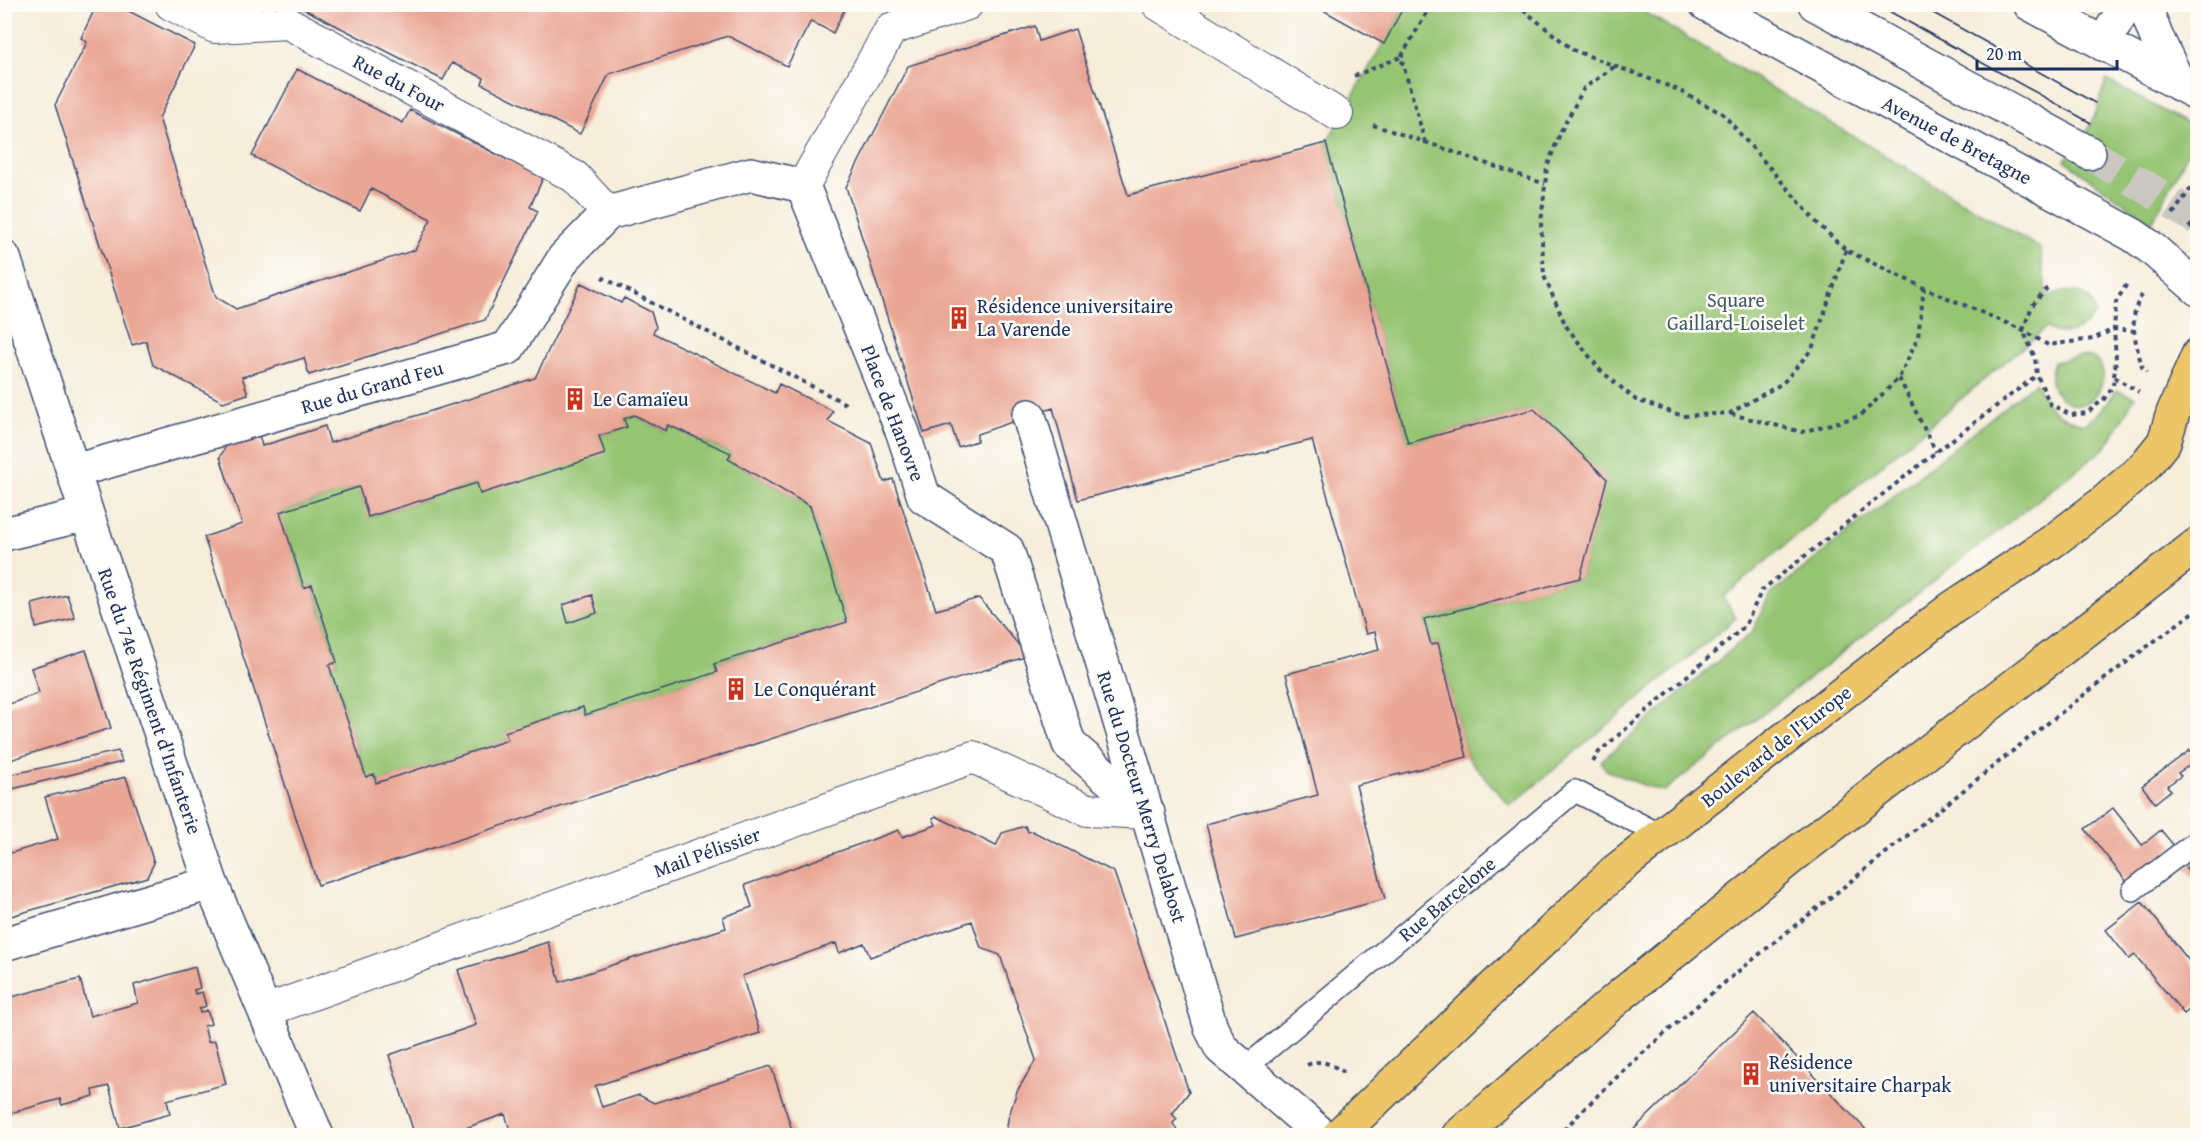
<svg xmlns="http://www.w3.org/2000/svg" width="2202" height="1140" font-family="'Gentium Book Plus',serif">
<rect width="100%" height="100%" fill="#fdfcf7"/>
<filter id="ink" filterUnits="userSpaceOnUse"><feTurbulence type="fractalNoise" baseFrequency=".0167" numOctaves="2"/><feDisplacementMap in="SourceGraphic" scale="12" xChannelSelector="R" yChannelSelector="G"/><feConvolveMatrix kernelMatrix="1 2 1 2 8 2 1 2 1" color-interpolation-filters="sRGB"/></filter>
<filter id="wash" filterUnits="userSpaceOnUse"><feTurbulence type="fractalNoise" baseFrequency=".008" numOctaves="4" result="noise"/><feDisplacementMap in="SourceGraphic" scale="24" xChannelSelector="R" yChannelSelector="G"/><feGaussianBlur stdDeviation="1.35" result="paint"/><feColorMatrix in="noise" values="0 0 0 0 0 0 0 0 0 0 0 0 0 0 0 0 0 1.4 0 .05"/><feComposite in="paint" operator="in"/></filter>
<g filter="url(#wash)">
<rect width="100%" height="100%" fill="#f6edda"/>
<path fill="#95c472" stroke="#587a68" stroke-width="1.5" d="M1405 5H1633L2040 248 2047 297C2065 288 2093 288 2095 314 2081 332 2068 339 2046 328L1723 597 1736 618 1510 806 1467 757 1438 643 1431 645 1424 619 1580 578 1606 479 1534 409 1408 443 1326 143Z
M2106 80 2197 129V135L2152 223 2064 160 2085 135 2096 112Z
M2080 356C2127 354 2093 434 2056 393 2049 384 2050 372 2054 362Z
M2036 382C2047 409 2057 418 2085 424L2099 413 2117 390 2135 397 2106 447 1664 791 1643 785 1606 770 1601 761 1752 632 1769 596Z
M634 415 665 431 668 425 731 453 728 459 810 506 847 622 715 663 717 672 585 715 583 707 506 732 508 740 376 783 373 775 366 777 329 665 337 662 313 585 304 588 280 512 359 487 369 517 477 483 480 493 599 436 626 427 624 419Z"/>
<g id="blocks">
<path fill="#eaa694" fill-rule="evenodd" d="M97 4H115L195 45 159 118 216 297 236 309 415 250 431 219 371 189 360 211 252 156 297 69 403 123 410 110 543 178 530 207 538 211 485 320 309 375 304 358 242 377 248 394 223 402 153 365 146 341 132 345 55 105 87 42 81 38Z
M294 4H533L536 6 537 4H847L833 33 811 21 787 66 728 36 609 74 580 134 482 84 484 78 452 63 443 80Z
M1312 4H1405L1384 44Z
M1035 26 1039 41 1075 29 1128 195 1326 143 1408 443 1534 409 1607 479 1580 578 1424 619 1431 645 1438 643 1467 757 1356 785 1385 899 1236 939 1206 824 1318 795 1286 674 1379 650 1375 632 1366 634 1312 440 1078 500 1053 408 977 434V441L958 447 951 425 924 433 846 187 908 66Z
M581 283 621 303 624 298 651 312 656 327 653 333 775 393 779 384 833 411 828 421 871 443 884 482 893 479 936 610 979 598 1028 656 318 885 204 537 242 524 220 457 232 435 257 428 262 446 325 426 330 443 535 378ZM634 415 666 431 668 425 731 453 728 459 810 506 847 622 714 664 717 672 585 715 583 707 505 732 508 740 376 783 374 774 366 777 329 665 337 662 312 585 304 588 280 512 359 487 368 517 477 483 480 494 605 454 599 436 627 427 624 419Z
M67 595 75 618 36 628 32 604Z
M592 595 597 613 568 623 563 605Z
M86 650 111 728 4 762V706L39 693 31 668Z
M2190 750 2197 760 2178 773 2181 776 2167 786 2171 790 2155 803 2142 786Z
M118 751 122 762 4 791V776Z
M126 777 154 863 147 877 4 918V855L58 839 45 797Z
M2113 808 2142 845 2161 830 2174 846 2127 882 2085 829Z
M936 816 996 846 1002 833 1025 826 1028 832 1032 831 1114 872 1189 1092 1172 1114 1177 1119 1173 1123 1180 1136H1006L1008 1119 1017 1091 1036 1060 1000 955 981 948 972 921 870 957 864 943 839 953 836 943 742 976 760 1033 595 1086 602 1107 639 1095 654 1103 771 1066 794 1136H512L505 1114 443 1136H415L389 1055 476 1025 458 970 548 942 560 982 726 928 723 917 752 907 745 885 899 830 902 837 936 825 933 818Z
M2198 858V883L2185 868Z
M2142 902 2198 972V1003L2184 1014 2135 955 2129 959 2106 930Z
M195 967 200 988 194 990 195 994 202 992 206 1006 199 1009 200 1013 207 1010 211 1024 204 1026 208 1042 215 1041 226 1084 167 1100 170 1114 120 1128 109 1086 93 1090 94 1096 62 1105 60 1099 4 1115V999L80 979 90 1016 138 1003 134 985Z
M1754 1013 1872 1136H1627Z"/>
</g>
</g>
<g filter="url(#ink)">
<use href="#blocks" fill-opacity="0" stroke="#3c4c71" stroke-width="1.5"/>
<g fill="none" stroke-linecap="round" stroke-linejoin="round">
<path stroke="#cac7c1" stroke-width="33" stroke-dasharray="33 16" stroke-linecap="butt" d="M2089 153 2198 219"/>
<g stroke="#3c4c71" stroke-width="24">
<path id="service" d="M2133 890 2198 840
M1244 1069 1575 791 1661 835"/>
</g>
<g stroke="#3c4c71" stroke-width="34">
<path id="pedestrian" d="M171 4 215 27 288 23 575 177 608 213
M1158 4 1337 114
M803 186 891 29 967 4
M265 1011 973 757 1087 810 1148 813"/>
</g>
<g stroke="#3c4c71" stroke-width="36">
<path id="minor" d="M2144 4 2156 36 2179 84
M2103 44 2127 4
M4 258 87 514 211 883 317 1136
M1029 416 1211 1028 1221 1048 1323 1136
M74 471 508 348 564 258 608 213 751 174 803 186 903 433 924 497 1007 550 1069 744 1148 813
M4 534 87 514
M4 944 211 883"/>
</g>
<g stroke="#3c4c71" stroke-width="36">
<path id="tertiary" d="M1706 4 2133 235 2150 247 2198 289
M1815 4 2089 153
M2030 4 2198 94"/>
</g>
<g stroke="#3c4c71" stroke-width="36">
<path id="primary" d="M1338 1136 1614 872 1952 608 2053 541 2103 503 2143 468 2164 442 2173 413 2198 355
M1458 1136 1621 995 1798 852 2198 544"/>
</g>
<path stroke="#3c4c71" stroke-width="4" stroke-dasharray="4.5 4.5" stroke-linecap="butt" d="M1516 4 1573 50 1676 89 1723 114 1819 225 1846 250 1924 288 2023 330 2048 345 2093 339 2114 329 2135 331
M1614 67 1584 88 1561 131 1547 167 1541 223 1544 276 1566 326 1600 370 1636 400 1683 416 1730 413 1783 383 1812 349 1846 250
M1354 76 1401 57
M1373 125 1425 142 1401 57 1432 4
M1425 142 1545 184
M2173 214 2198 178
M2189 228 2198 217
M602 277 846 404
M2047 288 2032 306 2023 330 2035 358 2037 375 2050 404 2071 415 2087 413 2104 399 2113 386 2116 359 2114 329 2116 302 2128 282
M2142 295C2127 317 2136 343 2142 367L2147 372
M2114 377 2139 392
M1899 378 1936 452
M1731 414 1802 432 1860 416 1899 378 1918 337 1924 288
M1593 762 1599 752 1745 626 1762 590 1936 452 2037 375
M1307 1065C1322 1058 1331 1065 1344 1072
M1558 1136C1651 1037 1760 954 1866 869 1975 781 2084 692 2198 609"/>
<use href="#service" stroke="#fff" stroke-width="21"/>
<use href="#pedestrian" stroke="#fff" stroke-width="32"/>
<use href="#minor" stroke="#fff" stroke-width="33"/>
<use href="#tertiary" stroke="#fff" stroke-width="33"/>
<use href="#primary" stroke="#edc569" stroke-width="33"/>
<path stroke="#1b2f5e" stroke-width="1.5" d="M1876 4 2091 123
M1917 4 2095 103"/>
</g>
</g>
<defs>
<g id="building-bare" transform="scale(1.8)"><path d="M-4-6H4V6H1V3H-1V6H-4ZM-2.5-4.3h1.7v1.8h-1.7ZM.8-4.3h1.7v1.8H.8ZM-2.5-1h1.7V.8h-1.7ZM.8-1h1.7V.8H.8Z" fill="#c8321e" stroke="#fdfcf7" stroke-width="2.5" paint-order="stroke"/></g>
</defs>
<g fill-rule="evenodd">
<use href="#building-bare" x="959" y="318"/>
<use href="#building-bare" x="575" y="399"/>
<use href="#building-bare" x="736" y="689"/>
<use href="#building-bare" x="1751" y="1074"/>
</g>
<g text-anchor="middle" stroke-width="5" stroke-linejoin="round" paint-order="stroke">
<g font-size="20" fill="#1b2f5e" stroke="#fdfcf7">
<text transform="translate(399 83) rotate(28)" y="7">Rue du Four</text>
<text transform="translate(1957 140) rotate(28)" y="7">Avenue de Bretagne</text>
<text transform="translate(372 387) rotate(-16)" y="7">Rue du Grand Feu</text>
<text transform="translate(893 413) rotate(69)" y="7">Place de Hanovre</text>
<text transform="translate(150 701) rotate(71)" y="7">Rue du 74e Régiment d'Infanterie</text>
<text transform="translate(1776 746) rotate(-38)" y="7">Boulevard de l'Europe</text>
<text transform="translate(1142 797) rotate(73)" y="7">Rue du Docteur Merry Delabost</text>
<text transform="translate(707 852) rotate(-20)" y="7">Mail Pélissier</text>
<text transform="translate(1447 899) rotate(-40)" y="7">Rue Barcelone</text>
</g>
<g font-size="20" fill="#405c64" stroke="#fdfcf7">
<text x="1736" y="307">Square<tspan x="1736" dy="23">Gaillard-Loiselet</tspan></text>
</g>
<g font-size="20" fill="#1b2f5e" stroke="#fdfcf7" text-anchor="start">
<text x="977" y="313">Résidence universitaire<tspan x="977" dy="23">La Varende</tspan></text>
<text x="593" y="406">Le Camaïeu</text>
<text x="754" y="696">Le Conquérant</text>
<text x="1769" y="1069">Résidence<tspan x="1769" dy="23">universitaire Charpak</tspan></text>
</g>
</g>
<rect width="2202" height="1140" fill="none" stroke="#fdfcf7" stroke-width="24"/>
<path d="M1977 60v9h140v-9" fill="none" stroke="#1b2f5e" stroke-width="3"/>
<text x="1986" y="60" font-size="18" fill="#1b2f5e" stroke="#fdfcf7" stroke-width="4.5" paint-order="stroke">20 m</text>
</svg>
